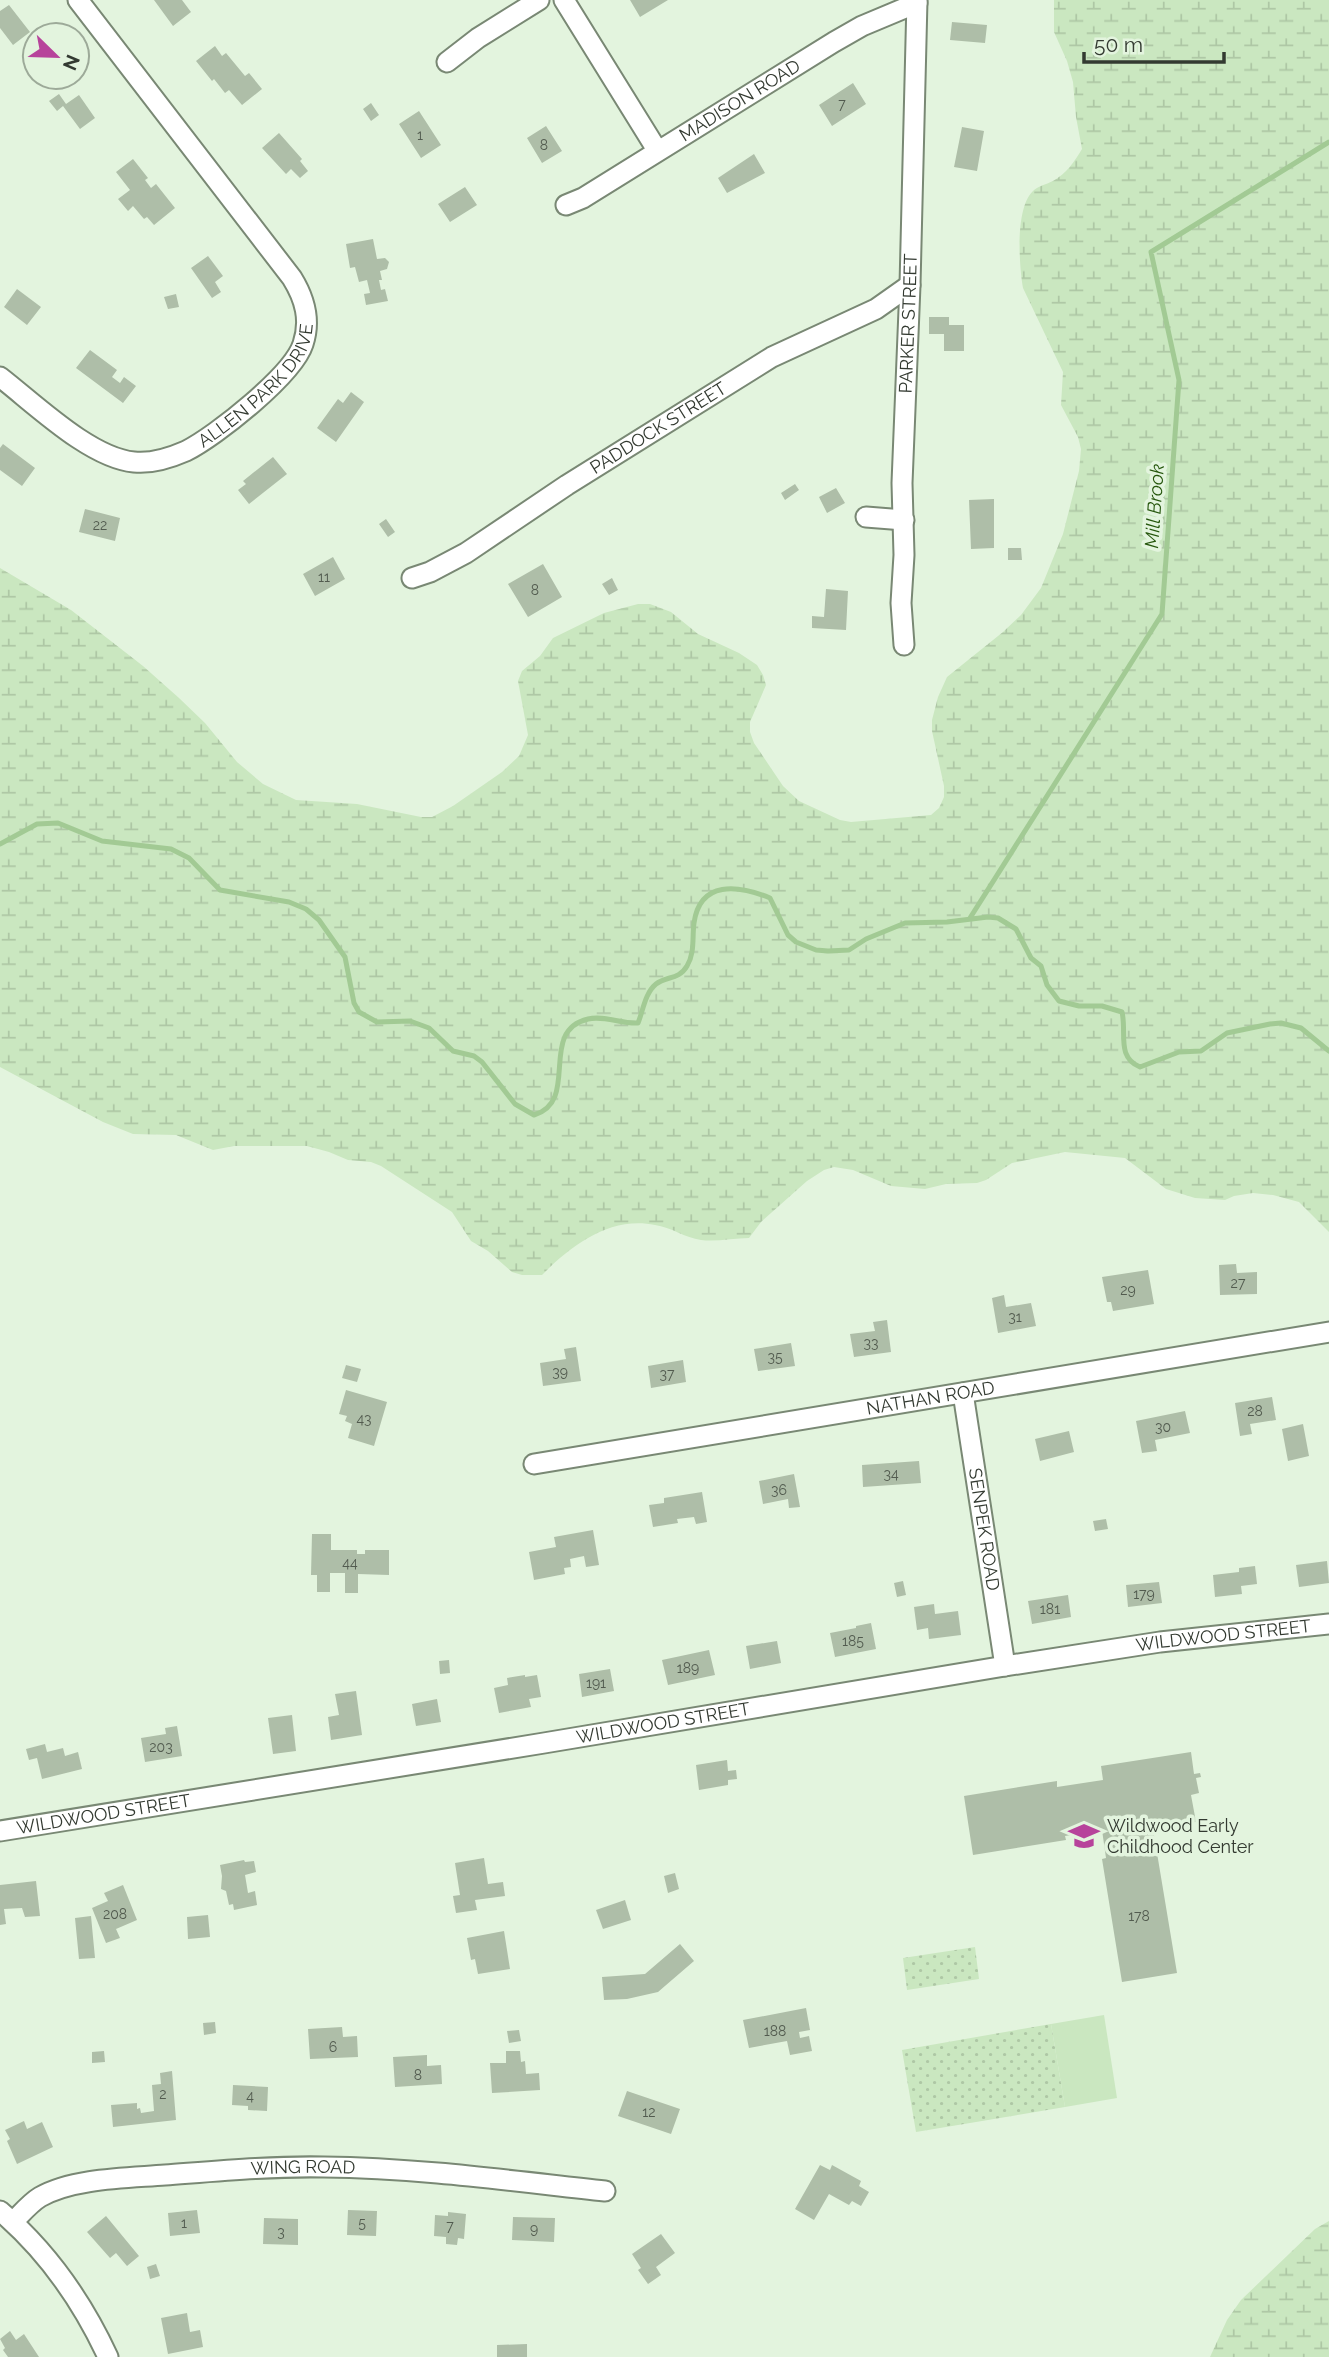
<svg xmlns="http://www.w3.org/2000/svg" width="1329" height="2357" font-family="Raleway,sans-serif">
<defs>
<pattern id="wetland-marsh" width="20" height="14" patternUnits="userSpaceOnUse" patternTransform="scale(1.75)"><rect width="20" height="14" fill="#cae7c0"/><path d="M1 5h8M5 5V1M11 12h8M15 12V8" fill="none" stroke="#aec7a5"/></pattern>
<pattern id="park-dots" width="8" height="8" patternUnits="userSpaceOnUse" patternTransform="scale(1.75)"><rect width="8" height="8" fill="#cae7c0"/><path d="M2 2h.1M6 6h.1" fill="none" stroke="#aec7a5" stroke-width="1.8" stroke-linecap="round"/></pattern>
</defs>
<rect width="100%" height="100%" fill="#e3f4de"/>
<path fill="#cae7c0" d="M1104 2015 1117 2098 1065 2107 1051 2024Z"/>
<path fill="url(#wetland-marsh)" d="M1054 0H1329V1232L1299 1202 1273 1195 1253 1193 1234 1196 1225 1200 1195 1198 1166 1189 1125 1158 1065 1152 1012 1163 986 1180 977 1183 946 1184 925 1189 891 1186 853 1170 834 1167 824 1170 807 1181 761 1222 749 1238C734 1238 716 1242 701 1240 685 1238 671 1227 655 1225 610 1216 572 1245 542 1275H522L512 1272 488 1251 471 1241 452 1212 381 1166 371 1162 348 1160 329 1152 307 1146H234L213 1150 176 1135 133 1134 103 1122 0 1067V568L71 610 143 666 179 698 205 723 237 762 263 784 296 800 357 804 421 817H432L453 806 502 772 519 756 528 735 518 681 522 671 540 656 553 638 604 613 638 604H650L671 612 698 634 739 653 757 665 763 675 766 685 750 722V732L754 743 783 786 799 801 840 820 851 822 931 815 939 808 944 797V786L932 731V720L938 697 947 677 1003 632 1021 615 1041 588 1063 534 1079 471 1081 449 1078 437 1061 405 1063 372 1023 288C1019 265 1015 208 1033 191 1038 186 1047 184 1053 181 1066 174 1075 161 1082 149L1076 117 1073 82 1067 61 1054 32Z
M1329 2221V2357H1210L1227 2320 1241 2300 1315 2229Z"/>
<path fill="url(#park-dots)" d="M975 1947 979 1979 907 1990 903 1958Z
M1051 2024 1065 2107 916 2132 902 2050Z"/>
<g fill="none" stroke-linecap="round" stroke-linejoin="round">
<path stroke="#a2ca94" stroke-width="5" d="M0 844 37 824 58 823 102 841 171 849 189 858 220 890 289 902 306 909 319 920 345 957 354 1003 359 1012 377 1022 410 1021 429 1028 453 1051 474 1056 482 1062 515 1104 534 1115C581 1101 537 1031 588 1019 604 1015 621 1024 638 1023 643 1011 645 993 656 984 666 976 679 980 687 966 695 953 692 938 694 923 700 880 738 885 770 898L788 935 796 942 816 950 828 951 849 950 866 939 905 923 947 922 988 917 998 918 1016 929 1031 958 1041 966 1047 985 1059 1001 1079 1006H1102L1122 1012C1127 1033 1116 1057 1140 1067L1179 1052 1201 1051 1227 1033 1270 1024 1281 1023 1301 1028 1329 1051
M970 918 1162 614 1179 380 1151 252 1329 142"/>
</g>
<path fill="#aebea8" d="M154 0H182L191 12 173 26Z
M630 0H668L640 17Z
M9 5 30 32 13 45 0 28V11Z
M952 22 987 25 985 43 950 40Z
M215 46 222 56 226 53 245 76 249 73 262 89 242 105 229 90 225 93 214 79 212 81 196 61Z
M853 83 866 104 832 126 819 105Z
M59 94 66 104 79 95 95 118 80 129 63 106 57 111 49 101Z
M371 103 379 115 371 121 363 109Z
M419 111 441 145 421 158 399 124Z
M546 126 562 151 542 163 527 138Z
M962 127 984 131 977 171 954 167Z
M279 133 302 159 300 161 308 171 300 178 291 169 286 174 262 148Z
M754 154 765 173 727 193 718 178Z
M133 159 148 178 145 180 151 188 156 184 175 208 154 225 147 217 144 219 133 206 128 211 118 199 130 190 116 172Z
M465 187 477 205 450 222 438 204Z
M373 239 377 259 385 258 389 262 387 269 380 271 382 280H379L381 290 385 289 388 301 366 305 364 294 370 293 367 280 359 282 355 267 350 268 346 244Z
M208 256 223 276 215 282 221 292 212 298 191 268Z
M17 289 41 307 27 325 4 307Z
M176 294 179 307 168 309 164 297Z
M929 317H949V325H964V351H944V334H929Z
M90 350 117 370 112 377 120 383 124 377 136 386 123 403 76 368Z
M351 392 364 402 336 442 317 428 338 399 343 403Z
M3 444 35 468 22 486 0 470V448Z
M273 457 287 474 249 504 238 490 246 484 243 481Z
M795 484 799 490 785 500 781 493Z
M836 488 845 503 827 513 819 497Z
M994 499V548L971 549 969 500Z
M85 509 120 518 115 541 79 532Z
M386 519 395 532 388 537 379 524Z
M1008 548H1021L1022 560H1008Z
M333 557 345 579 315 596 303 574Z
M543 564 562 597 528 617 508 584Z
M612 578 618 590 609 595 602 584Z
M826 589 848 591 846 630 812 628V616L824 617Z
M1236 1264 1237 1273 1257 1272V1294L1220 1295 1219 1265Z
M1148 1270 1154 1304 1113 1311 1111 1302H1107L1102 1277Z
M1004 1295 1006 1307 1031 1303 1036 1326 998 1333 992 1298Z
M887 1320 891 1352 854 1357 850 1334 875 1331 873 1322Z
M791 1343 795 1366 758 1371 754 1349Z
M576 1347 581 1381 543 1386 540 1363 566 1359 564 1349Z
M683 1360 686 1382 651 1388 648 1366Z
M346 1365 361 1369 357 1382 342 1378Z
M346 1390 387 1402 374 1446 348 1438 352 1424 345 1421 347 1416 339 1414Z
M1272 1397 1276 1420 1250 1424 1252 1434 1240 1436 1235 1403Z
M1185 1411 1190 1433 1155 1440 1157 1451 1142 1453 1136 1421Z
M1303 1424 1309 1456 1288 1461 1282 1429Z
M1069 1431 1074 1452 1040 1461 1035 1439Z
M919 1461 921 1483 863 1487 862 1465Z
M794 1474 800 1507 789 1508 788 1499 763 1504 759 1481Z
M702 1492 707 1522 696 1524 694 1517 677 1519 678 1523 653 1527 649 1505 664 1503V1498Z
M1106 1519 1108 1529 1095 1531 1093 1521Z
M593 1530 599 1565 586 1567 584 1556 570 1559 571 1567 564 1568 565 1574 534 1580 529 1552 556 1547 554 1537Z
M312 1534H331V1550H357V1554H365V1550H389V1575L358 1574V1593H345V1573H330V1592H317V1575H311Z
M1327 1561 1329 1583 1299 1587 1296 1565Z
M1255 1566 1257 1584 1241 1586 1242 1594 1215 1597 1213 1575 1239 1572V1568Z
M903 1581 906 1595 897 1597 894 1583Z
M1159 1582 1162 1603 1128 1607 1126 1585Z
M1068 1595 1071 1617 1032 1624 1028 1601Z
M934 1604 935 1614 958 1611 961 1635 929 1639 928 1628 917 1630 914 1607Z
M871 1623 876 1649 835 1657 830 1633 856 1628V1626Z
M777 1641 781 1663 750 1669 746 1646Z
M709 1650 715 1675 668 1685 662 1660Z
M449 1660 450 1673 440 1674 439 1661Z
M610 1669 614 1691 582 1697 579 1674Z
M525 1675V1677L537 1675 541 1697 529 1699 531 1707 499 1713 494 1688 508 1685 507 1678Z
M356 1691 362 1735 331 1740 328 1717 339 1715 335 1694Z
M437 1699 441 1722 416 1726 412 1704Z
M292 1715 296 1751 273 1754 268 1718Z
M177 1726 182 1756 145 1762 141 1738 166 1734 165 1728Z
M45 1744 47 1752 63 1748 65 1756 78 1752 82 1769 42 1779 37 1758 29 1760 26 1749Z
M1191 1752 1194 1774 1200 1773 1201 1777 1196 1778 1199 1793 1191 1795 1196 1822 1153 1829 1177 1973 1122 1982 1102 1859 1106 1858 1102 1830 1065 1836 1066 1840 973 1855 964 1796 1057 1781V1787L1103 1780 1101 1766Z
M727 1760 728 1771 736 1770 737 1779 728 1780V1785L699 1790 696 1765Z
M484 1858 488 1884 503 1882 505 1896 475 1900 477 1910 456 1913 453 1896 460 1895 455 1863Z
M244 1860 245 1862 254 1861 256 1872 245 1875 248 1893 255 1891 257 1905 234 1910 233 1904 229 1905 226 1891 221 1889 222 1876 220 1865Z
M675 1873 679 1889 668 1893 664 1876Z
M36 1881 40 1916 25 1917 22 1908 4 1909 6 1924 0 1925V1885Z
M123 1885 137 1920 116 1929 120 1938 106 1943 92 1908 108 1901 104 1893Z
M625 1900 631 1920 603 1929 596 1910Z
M208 1915 210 1937 188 1939 187 1917Z
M91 1916 95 1958 79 1959 75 1918Z
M504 1931 510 1969 478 1974 475 1959 471 1960 467 1938Z
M680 1944 694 1961 658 1992 627 1999 604 2000 602 1977 645 1974Z
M806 2008 810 2030 799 2032 800 2038 809 2036 812 2051 790 2055 787 2041 749 2048 743 2020Z
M215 2022 216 2033 204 2035 203 2023Z
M342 2027 343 2037 357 2036 358 2057 310 2059 308 2029Z
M519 2030 521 2041 509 2043 507 2031Z
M104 2051 105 2062 92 2063V2052Z
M506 2051H520L521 2062 525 2061 526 2074 539 2073 540 2090 492 2093 490 2063H506Z
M427 2055V2066L441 2065 442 2084 395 2087 393 2057Z
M172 2071 176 2120 113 2127 111 2105 137 2103V2109L140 2108 141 2113 154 2111 152 2085 161 2084 160 2073Z
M233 2085 268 2087 267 2111 248 2110V2106L232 2105Z
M627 2091 680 2109 671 2134 618 2116Z
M24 2121 27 2129 42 2122 53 2147 17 2164 7 2141 10 2139 5 2130Z
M820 2165 830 2170 832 2165 861 2181 859 2186 869 2192 861 2206 852 2201 849 2205 829 2194 814 2220 795 2209Z
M197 2210 200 2233 170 2236 168 2213Z
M348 2210 377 2211 376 2236 347 2235Z
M448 2212 466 2214 464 2239 458 2238 457 2245 446 2244V2237L434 2236 435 2215 448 2216Z
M106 2216 139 2256 127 2266 116 2253 110 2258 87 2232Z
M513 2217 555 2218 554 2242 512 2240Z
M264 2218 298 2219V2245L263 2244Z
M661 2234 675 2253 656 2267 661 2275 648 2284 638 2270 641 2268 632 2254Z
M156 2264 160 2276 150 2279 147 2267Z
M187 2313 190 2332 200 2330 203 2347 168 2354 161 2318Z
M10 2331 16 2340 24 2334 39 2357H8L3 2350 5 2348 0 2339Z
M527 2344V2357H497V2345Z"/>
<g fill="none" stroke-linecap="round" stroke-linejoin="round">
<g stroke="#798874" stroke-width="23">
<g id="minor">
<path d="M564 0 657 150"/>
<path d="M447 62 478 38 539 0"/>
<path id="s1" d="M566 205 583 198 834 42 862 26 917 3"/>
<path id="s2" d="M0 377C35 404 90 458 134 462 152 464 170 458 186 451 216 436 293 375 303 344 311 320 305 299 292 278L78 0"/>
<path d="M866 517 904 520"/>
<path id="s3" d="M412 578 430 572 466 553 567 485 772 357 876 309 910 285"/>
<path id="s4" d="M904 645 901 603 904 555 902 483 910 285 917 0"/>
<path id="s5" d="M963 1393 1005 1666"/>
<path id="s6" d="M534 1464 1329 1332"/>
<path id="s7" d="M0 1831 544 1743 1005 1666 1160 1642 1329 1624"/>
<path d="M0 2211C47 2251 82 2301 108 2357"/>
<path id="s8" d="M13 2222C21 2214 30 2203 40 2197 73 2178 128 2178 165 2175 218 2171 271 2166 324 2167 418 2168 512 2181 605 2191"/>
</g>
</g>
<use href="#minor" stroke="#fff" stroke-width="19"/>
</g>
<defs>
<g id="school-bare" transform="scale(2.415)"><path d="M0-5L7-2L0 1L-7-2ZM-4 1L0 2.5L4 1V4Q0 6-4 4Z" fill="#b7439b" stroke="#e3f4de" stroke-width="2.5" paint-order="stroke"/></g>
</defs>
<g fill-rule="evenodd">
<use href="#school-bare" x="1084" y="1836"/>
</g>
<g text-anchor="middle" stroke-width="7" stroke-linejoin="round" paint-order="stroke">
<g font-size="14" fill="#525b4f">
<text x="842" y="109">7</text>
<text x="420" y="140">1</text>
<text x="544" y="150">8</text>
<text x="100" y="530">22</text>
<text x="324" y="582">11</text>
<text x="535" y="595">8</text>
<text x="1238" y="1288">27</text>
<text x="1128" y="1295">29</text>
<text x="1015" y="1322">31</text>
<text x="871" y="1348">33</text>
<text x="775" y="1362">35</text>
<text x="560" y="1377">39</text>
<text x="667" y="1379">37</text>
<text x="1255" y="1416">28</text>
<text x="364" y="1424">43</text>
<text x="1163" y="1432">30</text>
<text x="891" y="1479">34</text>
<text x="779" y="1495">36</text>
<text x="350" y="1568">44</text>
<text x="1144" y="1599">179</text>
<text x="1050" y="1614">181</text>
<text x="853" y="1646">185</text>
<text x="688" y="1673">189</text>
<text x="596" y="1688">191</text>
<text x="161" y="1752">203</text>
<text x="115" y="1919">208</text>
<text x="1139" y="1921">178</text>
<text x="775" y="2036">188</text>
<text x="333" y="2052">6</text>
<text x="418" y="2080">8</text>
<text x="163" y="2099">2</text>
<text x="250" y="2101">4</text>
<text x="649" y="2117">12</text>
<text x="184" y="2228">1</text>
<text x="362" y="2228">5</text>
<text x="450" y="2231">7</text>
<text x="534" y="2234">9</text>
<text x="281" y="2237">3</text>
</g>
<g font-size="18" fill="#333a31" stroke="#e3f4de">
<text dy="6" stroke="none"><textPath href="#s1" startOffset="203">MADISON ROAD</textPath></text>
<text dy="6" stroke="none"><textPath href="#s4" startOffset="322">PARKER STREET</textPath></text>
<text dy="6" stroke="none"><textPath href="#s2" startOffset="313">ALLEN PARK DRIVE</textPath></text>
<text dy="6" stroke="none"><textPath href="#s3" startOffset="289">PADDOCK STREET</textPath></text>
<text dy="6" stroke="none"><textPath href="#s6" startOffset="402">NATHAN ROAD</textPath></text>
<text dy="6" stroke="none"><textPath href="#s5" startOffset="138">SENPEK ROAD</textPath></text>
<text dy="6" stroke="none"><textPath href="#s7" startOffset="1239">WILDWOOD STREET</textPath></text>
<text dy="6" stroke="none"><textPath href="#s7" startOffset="672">WILDWOOD STREET</textPath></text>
<text dy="6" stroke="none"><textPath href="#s7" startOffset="105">WILDWOOD STREET</textPath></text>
<text dy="6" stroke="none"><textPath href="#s8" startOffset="303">WING ROAD</textPath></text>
</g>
<g font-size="18" fill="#333a31" stroke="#e3f4de" text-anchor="start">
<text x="1107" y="1832">Wildwood Early<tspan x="1107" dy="21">Childhood Center</tspan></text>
</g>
<g font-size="19" font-style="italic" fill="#26570d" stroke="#e3f4de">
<text transform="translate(1154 506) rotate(-86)" y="7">Mill Brook</text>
</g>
</g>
<g transform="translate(56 56) rotate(113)"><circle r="33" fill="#e3f4de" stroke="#9daa99" stroke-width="2"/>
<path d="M0-5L12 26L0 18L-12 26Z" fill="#b7439b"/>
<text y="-10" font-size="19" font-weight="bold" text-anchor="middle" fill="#333a31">N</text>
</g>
<path d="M1084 52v10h140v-10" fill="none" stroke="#333a31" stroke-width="3.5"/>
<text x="1094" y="52" font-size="21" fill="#333a31" stroke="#e3f4de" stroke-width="5" paint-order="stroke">50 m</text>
</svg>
